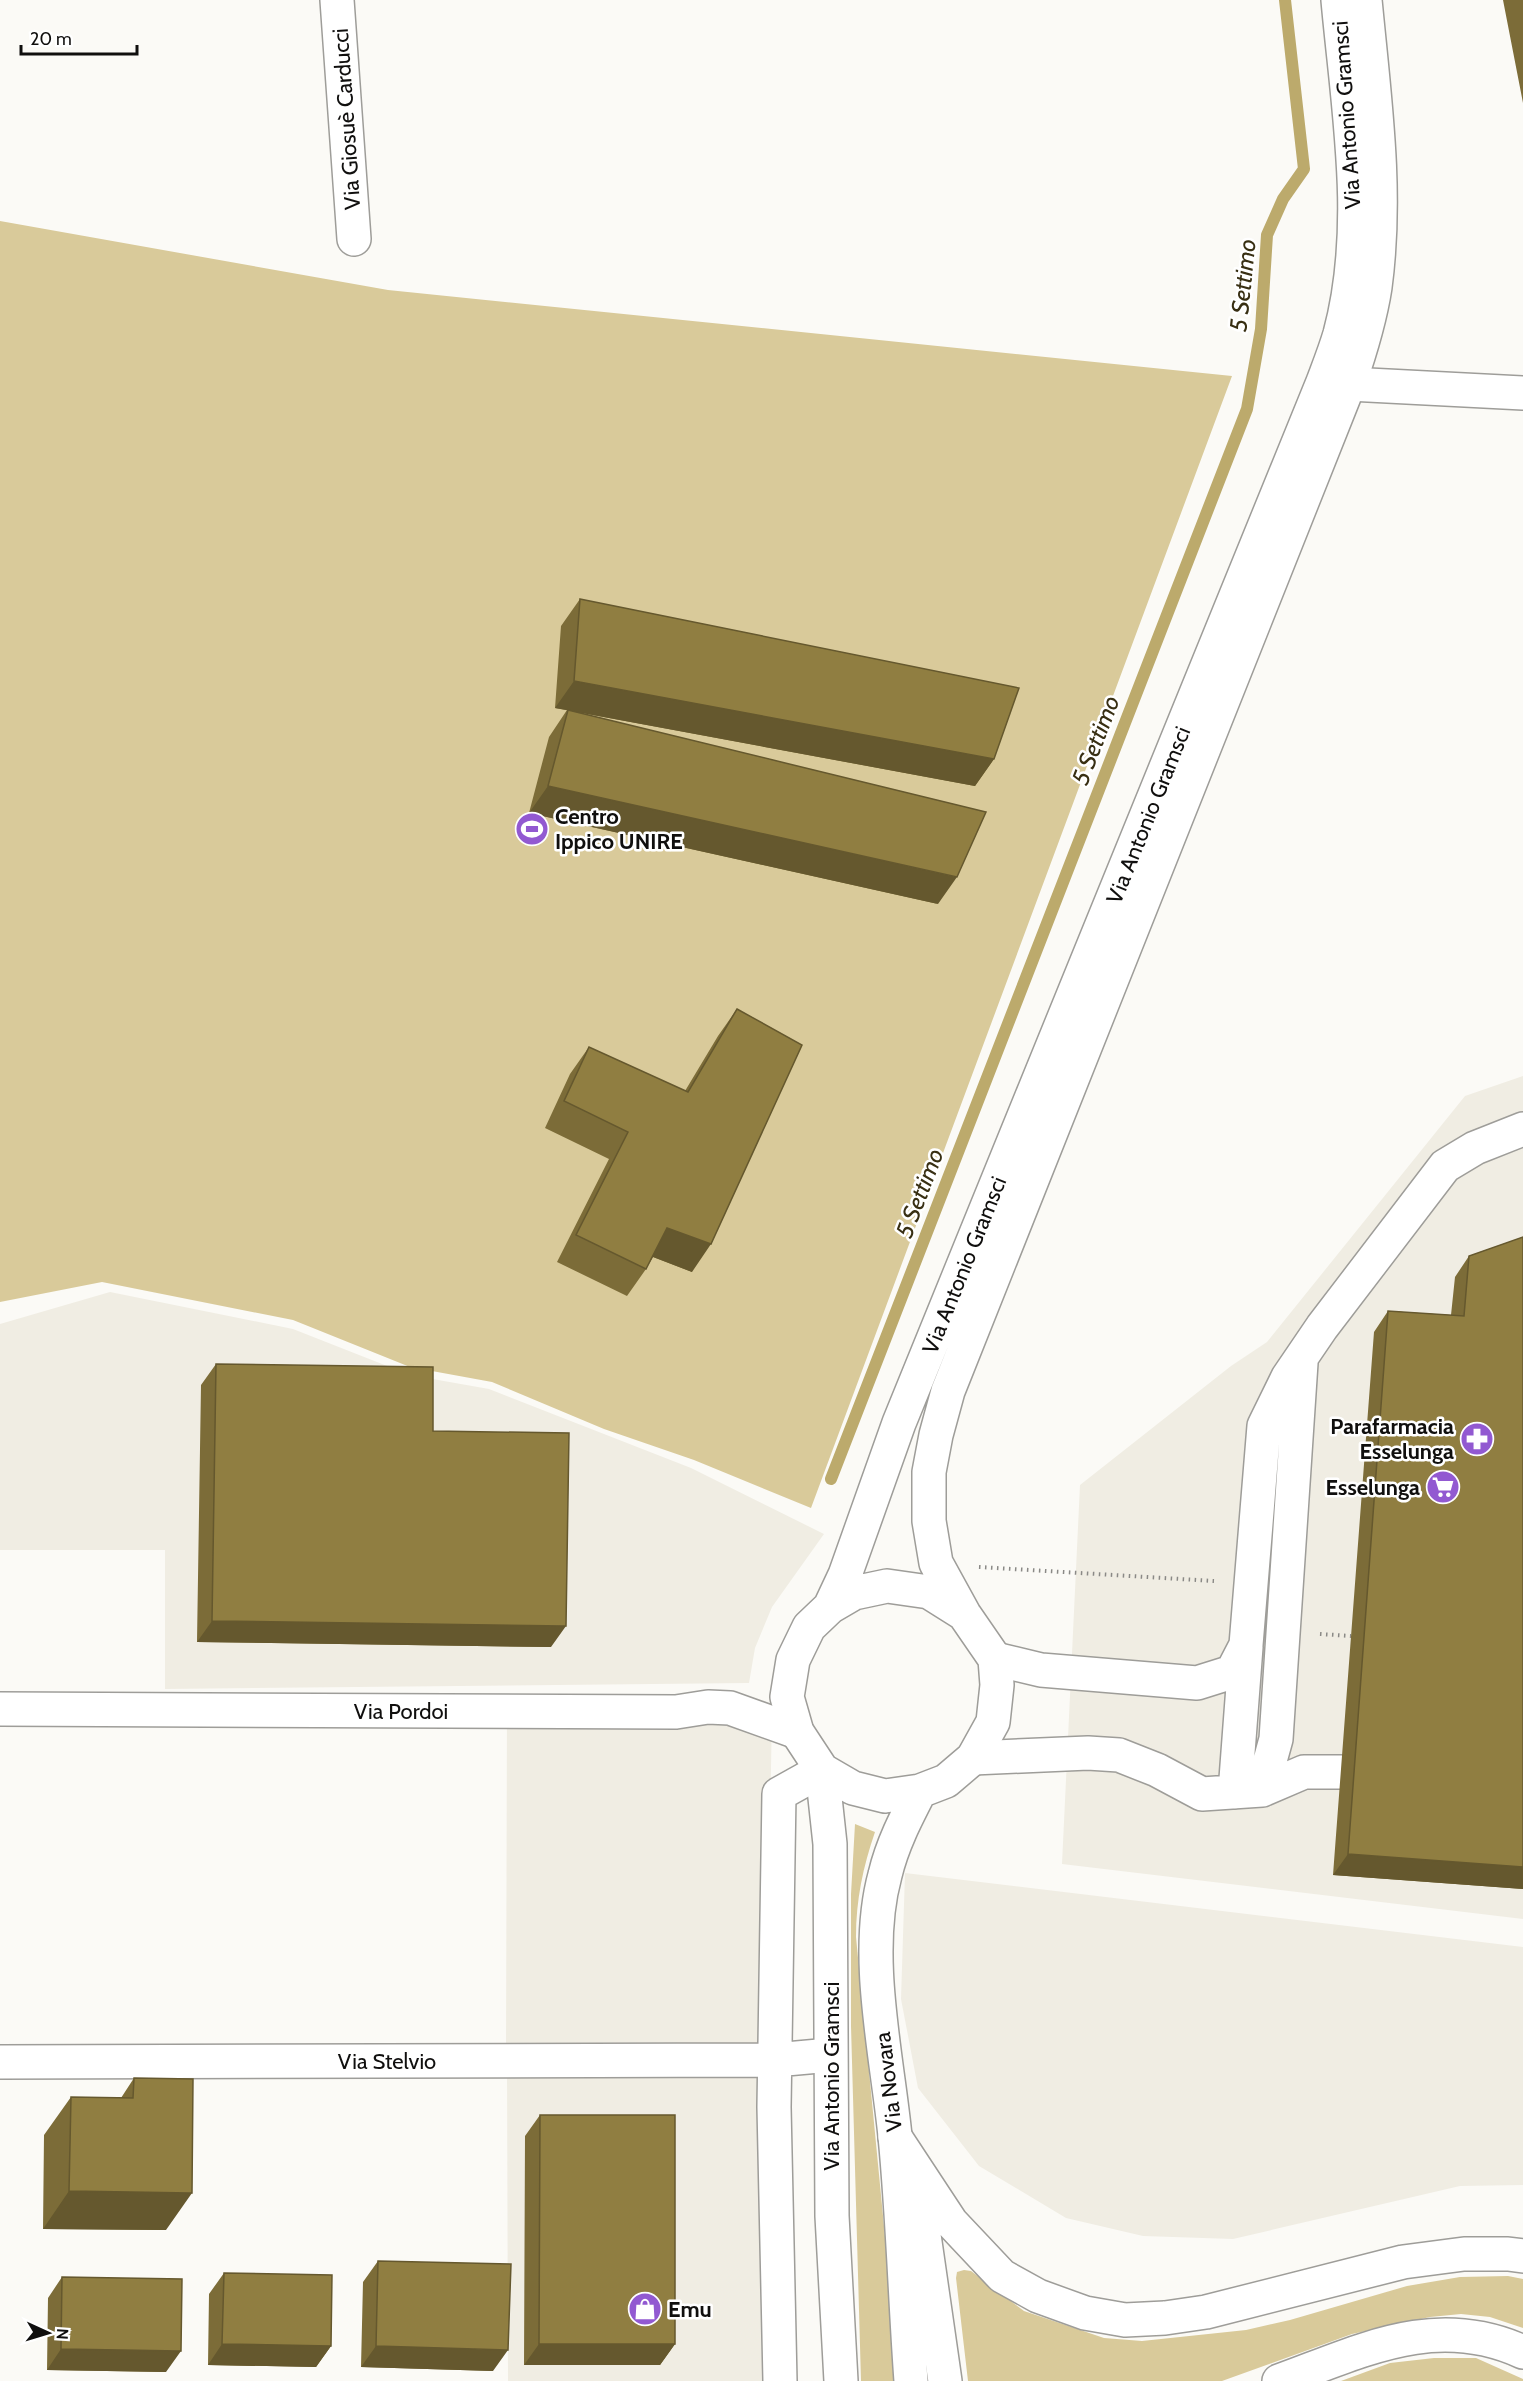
<svg xmlns="http://www.w3.org/2000/svg" width="1523" height="2381" font-family="Cabin,sans-serif">
<rect width="100%" height="100%" fill="#fbfaf6"/>
<path fill="#f0ede3" d="M1523 1076V1919L1062 1864 1080 1485 1231 1366 1267 1342 1465 1096Z
M110 1292 293 1329 410 1375 489 1389 691 1468 824 1534 772 1607 755 1648 749 1683 165 1689V1550H0V1324Z
M507 1705 772 1712 766 2050 506 2053Z
M905 1873 1523 1947V2185L1460 2186 1233 2239 1143 2236 1066 2218 979 2166 918 2088 901 1999Z
M507 2067 766 2068 762 2381H508Z"/>
<path fill="#d9ca9a" d="M0 221 388 290 1232 376 811 1508 694 1460 604 1429 492 1382 410 1367 293 1320 102 1282 0 1302Z
M855 1824 875 1832C863 1867 856 1900 856 1937L899 2381H861L851 2026V1894Z
M964 2270 971 2271 1024 2311 1104 2338 1142 2341 1246 2330 1290 2320 1407 2286 1460 2277 1508 2276 1523 2279V2328L1490 2317 1461 2314 1430 2317 1352 2334 1222 2381H968L956 2278 957 2272Z
M1434 2358H1476L1523 2379V2381H1341L1390 2363Z"/>
<g fill="none" stroke-linecap="round" stroke-linejoin="round">
<path stroke="#bcaa6c" stroke-width="12" d="M831 1479 1247 409 1261 329 1267 235 1283 199 1304 169 1285 0"/>
<g stroke="#9e9d99" stroke-width="36">
<path id="minor" d="M337 0 354 239
M1349 384 1523 393
M995 1659 1041 1670 1197 1683 1232 1672 1246 1645 1264 1426 1288 1377 1322 1327 1445 1166 1475 1148 1523 1129
M0 1709 676 1712 708 1707 730 1708 797 1732
M973 1758 1088 1753 1119 1755 1157 1770 1202 1794 1262 1790 1304 1772H1341
M1262 1790 1276 1739 1301 1363
M1235 1792 1246 1647
M0 2062 775 2060 830 2055
M780 2381 774 2107 779 1794 822 1770"/>
</g>
<g stroke="#9e9d99" stroke-width="36">
<path id="major" d="M830 1607 845 1575 899 1423 1323 382C1329 366 1335 351 1340 334 1369 226 1348 110 1338 0
M964 1614 929 1592 887 1586 854 1593 830 1607 809 1627 793 1660 787 1697 797 1732 822 1770 853 1788 885 1796 920 1791 946 1781 973 1758 993 1722 997 1685 995 1659 964 1614 936 1563 929 1521V1472L936 1435 948 1391 1349 384C1360 352 1370 320 1375 287 1388 191 1374 95 1365 0
M822 1770 830 1844 832 2216 841 2381
M911 2381C905 2300 903 2218 895 2136 887 2055 863 1955 885 1875 892 1845 906 1818 920 1791"/>
</g>
<g stroke="#9e9d99" stroke-width="36">
<path id="highway" d="M895 2137 951 2222 1002 2276 1038 2296 1085 2313 1125 2320 1165 2318 1206 2312 1403 2262 1464 2254H1508L1523 2256
M905 2171 924 2235 945 2381
M1279 2381C1362 2351 1435 2312 1523 2352"/>
</g>
<path stroke="#8a8986" stroke-width="4" stroke-dasharray="1.5 4.5" stroke-linecap="butt" d="M979 1567 1214 1581
M1320 1634 1351 1636"/>
<use href="#minor" stroke="#fff" stroke-width="33"/>
<use href="#major" stroke="#fff" stroke-width="33"/>
<use href="#highway" stroke="#fff" stroke-width="33"/>
</g>
<path fill="#7c6c38" d="M1503 0H1523V103Z
M580 599 994 759 975 786 582 713 938 904 529 813 549 737 567 710 555 708 561 626Z
M737 1009 692 1272 653 1257 646 1269 627 1296 557 1262 609 1159 545 1128 570 1074 589 1047 685 1091 718 1036Z
M1523 1237V1889L1333 1875 1374 1332 1388 1311 1451 1315 1455 1277 1469 1256Z
M216 1364 433 1431 551 1647 197 1642 201 1385Z
M134 2078 166 2230 43 2229 44 2135 71 2097 121 2098Z
M540 2115 675 2344 660 2365H524L525 2136Z
M378 2261 493 2371 361 2367 363 2282Z
M224 2273 331 2346 316 2367 208 2365 209 2294Z
M62 2277 166 2372 47 2370 48 2298Z"/>
<path fill="#65582e" d="M574 681 994 759 975 786 555 708Z
M548 786 957 877 938 904 529 813Z
M667 1228 711 1244 692 1272 648 1255Z
M212 1621 566 1626 551 1647 197 1642Z
M1348 1854 1523 1867V1889L1333 1875Z
M69 2191 192 2193 166 2230 43 2229Z
M222 2344 331 2346 316 2367 208 2365Z
M539 2344H675L660 2365H524Z
M376 2346 508 2350 493 2371 361 2367Z
M61 2349 181 2351 166 2372 47 2370Z"/>
<path fill="#907e41" stroke="#65582e" stroke-width="1.5" d="M580 599 1019 688 994 759 574 681Z
M568 710 986 812 957 877 548 786Z
M737 1009 802 1045 711 1244 667 1228 646 1269 576 1235 628 1132 564 1101 589 1047 688 1092Z
M1523 1237V1867L1348 1854 1388 1311 1464 1316 1469 1256Z
M216 1364 433 1367V1431L569 1433 566 1626 212 1621Z
M134 2078 193 2079 192 2193 69 2191 71 2097 133 2098Z
M540 2115H675V2344H539Z
M378 2261 511 2264 508 2350 376 2346Z
M224 2273 332 2275 331 2346 222 2344Z
M62 2277 182 2279 181 2351 61 2349Z"/>
<defs>
<g id="stadium-disc" transform="scale(1.725)"><circle r="9.5" fill="#9259d1" stroke="#fff"/><path d="M0-5a6.5 5 0 1 0 0 10a6.5 5 0 1 0 0-10ZM-3.5-1.8h7v3.6h-7Z" fill="#fff"/></g>
<g id="pharmacy-disc" transform="scale(1.725)"><circle r="9.5" fill="#9259d1" stroke="#fff"/><path d="M-2-6h4v4h4v4h-4v4h-4v-4h-4v-4h4Z" fill="#fff"/></g>
<g id="supermarket-disc" transform="scale(1.725)"><circle r="9.5" fill="#9259d1" stroke="#fff"/><path d="M-6-5.5h2.5l.6 2H6L4.5 2H-2.5L-4.4-4H-6ZM-1.5 3.2a1.3 1.3 0 1 0 .1 0ZM3 3.2a1.3 1.3 0 1 0 .1 0Z" fill="#fff"/></g>
<g id="shop-disc" transform="scale(1.725)"><circle r="9.5" fill="#9259d1" stroke="#fff"/><path d="M-5-2.5h2.3a2.7 3.5 0 0 1 5.4 0H5L5.5 6h-11ZM-1.5-2.5h3a1.5 2.3 0 0 0-3 0Z" fill="#fff"/></g>
</defs>
<g fill-rule="evenodd">
<use href="#stadium-disc" x="532" y="829"/>
<use href="#pharmacy-disc" x="1477" y="1439"/>
<use href="#supermarket-disc" x="1443" y="1487"/>
<use href="#shop-disc" x="645" y="2309"/>
</g>
<g text-anchor="middle" stroke-width="5" stroke-linejoin="round" paint-order="stroke">
<g font-size="22" fill="#100f0e" stroke="#fff">
<text transform="translate(1346 115) rotate(-94)" y="8">Via Antonio Gramsci</text>
<text transform="translate(346 119) rotate(-94)" y="8">Via Giosuè Carducci</text>
<text transform="translate(1148 815) rotate(-68)" y="8">Via Antonio Gramsci</text>
<text transform="translate(964 1265) rotate(-68)" y="8">Via Antonio Gramsci</text>
<text x="401" y="1719">Via Pordoi</text>
<text x="387" y="2069">Via Stelvio</text>
<text transform="translate(831 2076) rotate(-90)" y="8">Via Antonio Gramsci</text>
<text transform="translate(888 2082) rotate(-97)" y="8">Via Novara</text>
</g>
<g font-size="22" font-weight="bold" fill="#100f0e" stroke="#fff" text-anchor="start">
<text x="555" y="824">Centro<tspan x="555" dy="25">Ippico UNIRE</tspan></text>
<text x="1454" y="1434" text-anchor="end">Parafarmacia<tspan x="1454" dy="25">Esselunga</tspan></text>
<text x="1420" y="1495" text-anchor="end">Esselunga</text>
<text x="668" y="2317">Emu</text>
</g>
<g font-size="24" font-style="italic" fill="#382f13" stroke="#fff">
<text transform="translate(1243 285) rotate(-84)" y="8">5 Settimo</text>
<text transform="translate(1096 740) rotate(-69)" y="8">5 Settimo</text>
<text transform="translate(920 1193) rotate(-69)" y="8">5 Settimo</text>
</g>
</g>
<g transform="translate(48 2333) rotate(94)" stroke="#ffffff" stroke-width="4.5" paint-order="stroke">
<path d="M0-4.5L10 22L0 15L-10 22Z" fill="#100f0e"/>
<text y="-9" font-size="16" font-weight="bold" text-anchor="middle" fill="#100f0e">N</text>
</g>
<path d="M21 45v9h116v-9" fill="none" stroke="#100f0e" stroke-width="3"/>
<text x="30" y="45" font-size="18" fill="#100f0e" stroke="#ffffff" stroke-width="4.5" paint-order="stroke">20 m</text>
</svg>
